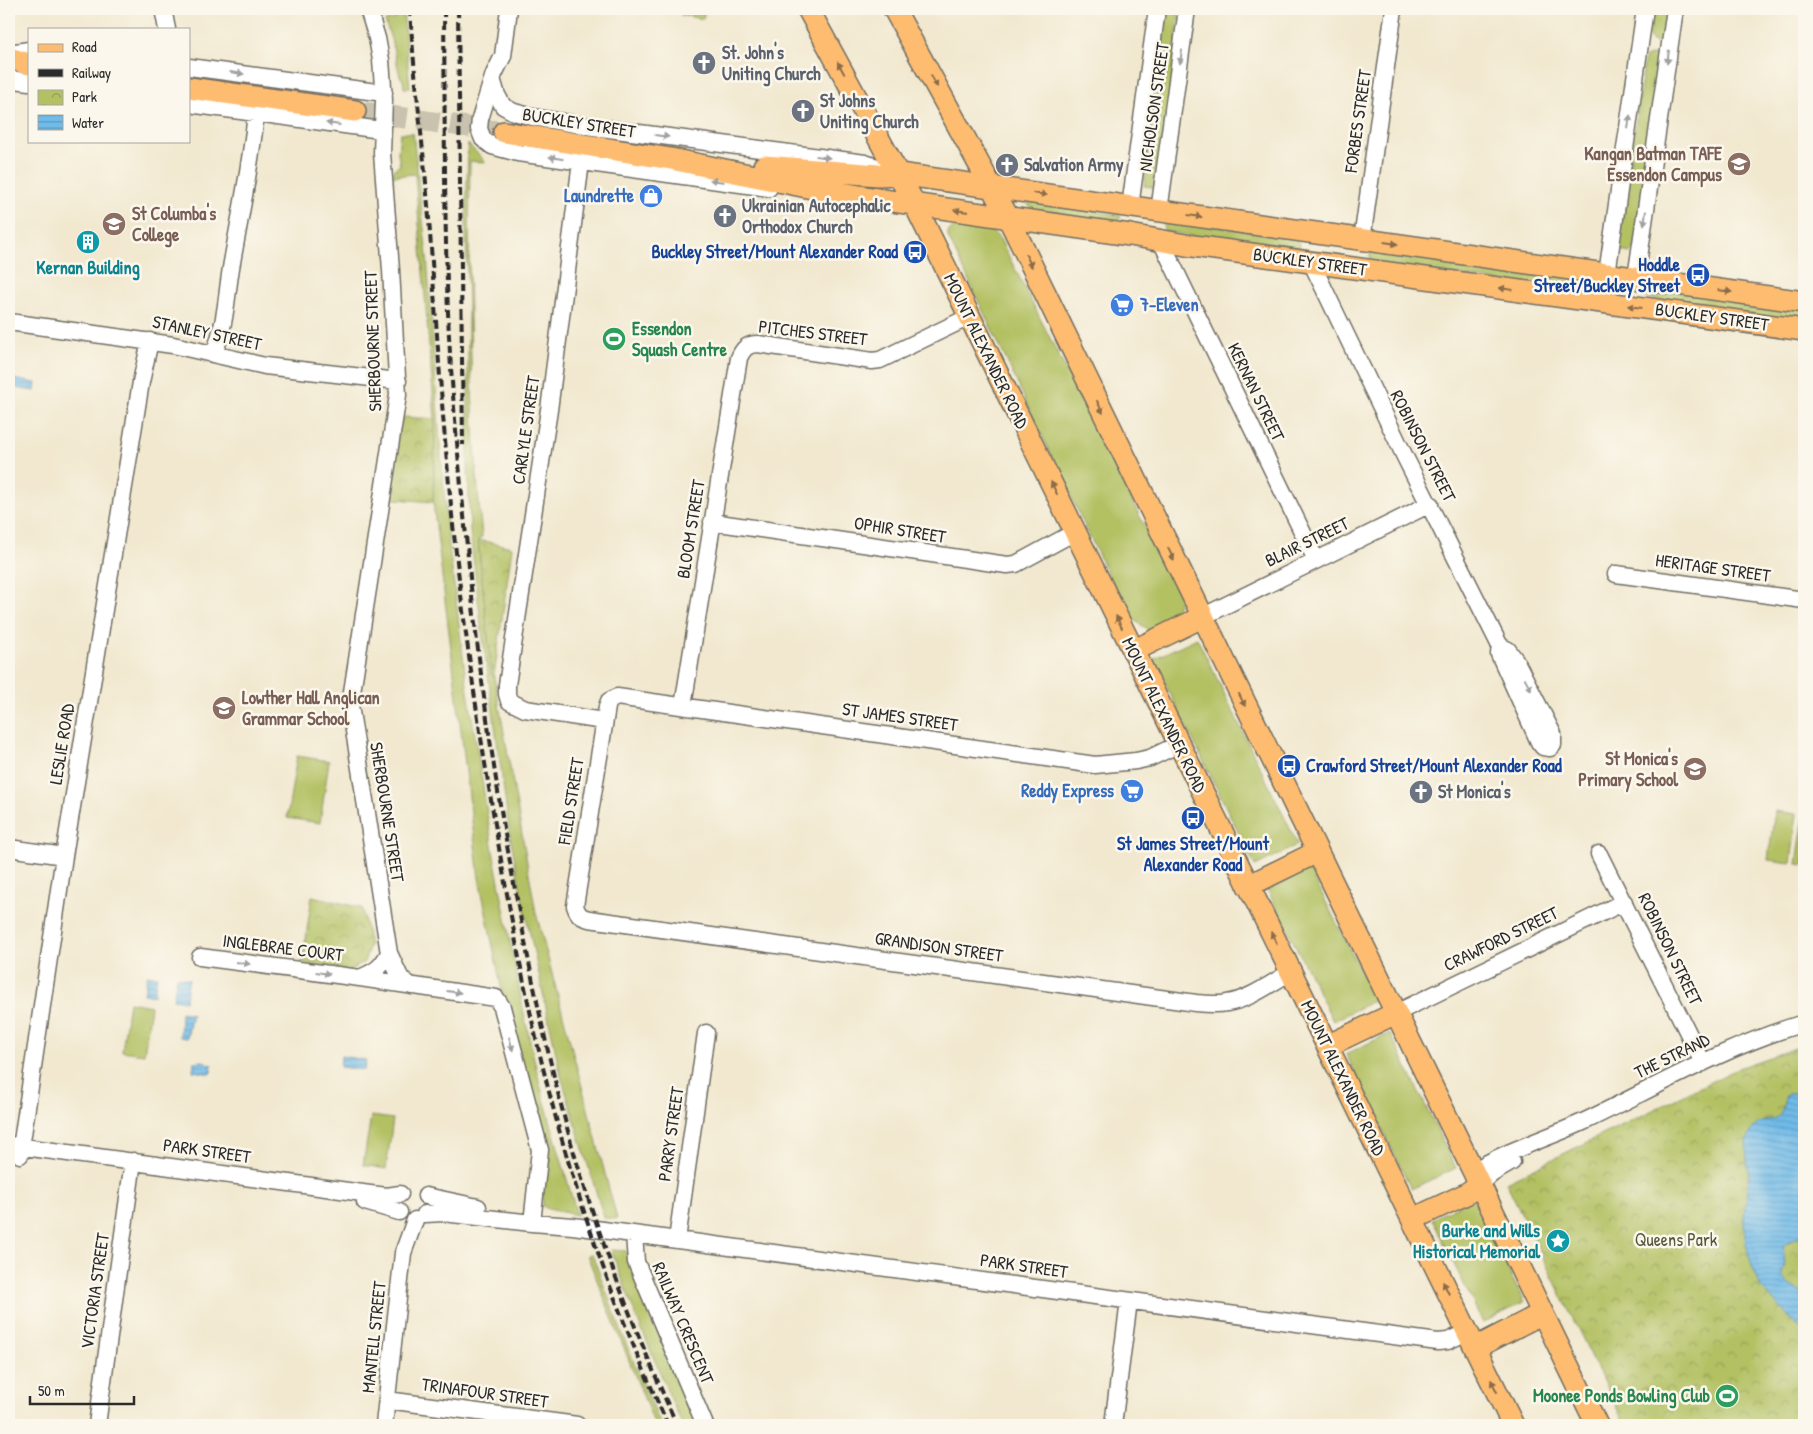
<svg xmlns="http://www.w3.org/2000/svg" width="1813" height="1434" font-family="'Patrick Hand',sans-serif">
<defs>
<pattern id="park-crowns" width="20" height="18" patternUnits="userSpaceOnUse" patternTransform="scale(1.25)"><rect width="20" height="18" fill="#b3c163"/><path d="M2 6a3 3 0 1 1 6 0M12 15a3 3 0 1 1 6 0" fill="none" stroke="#929d52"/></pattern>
<pattern id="water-rules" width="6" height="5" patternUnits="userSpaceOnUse" patternTransform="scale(1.25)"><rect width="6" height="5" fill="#70bbe9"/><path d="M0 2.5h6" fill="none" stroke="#5c98bd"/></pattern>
</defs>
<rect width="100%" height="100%" fill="#fbf7ec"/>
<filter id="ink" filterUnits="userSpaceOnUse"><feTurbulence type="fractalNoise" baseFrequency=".02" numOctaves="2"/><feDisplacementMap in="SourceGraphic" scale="10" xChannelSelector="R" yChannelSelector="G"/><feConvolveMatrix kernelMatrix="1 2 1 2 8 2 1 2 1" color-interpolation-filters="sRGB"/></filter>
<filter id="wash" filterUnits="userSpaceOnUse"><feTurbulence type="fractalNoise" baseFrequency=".0096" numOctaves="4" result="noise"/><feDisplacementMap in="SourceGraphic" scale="20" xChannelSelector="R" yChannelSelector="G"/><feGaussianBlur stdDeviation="1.12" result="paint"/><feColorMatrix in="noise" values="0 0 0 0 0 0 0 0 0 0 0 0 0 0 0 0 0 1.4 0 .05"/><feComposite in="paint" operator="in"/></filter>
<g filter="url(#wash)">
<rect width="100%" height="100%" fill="#f1e8cf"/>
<path fill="#b3c163" stroke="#6f7647" d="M393 9H403L410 88H404L403 80 400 76 391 39 385 21 395 19Z
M682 9H705L703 19 681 15Z
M1166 9H1180L1159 188 1144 186Z
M1652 9H1669L1665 38 1661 43 1652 41 1648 36Z
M1653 55 1662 56 1635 249 1630 253 1621 251 1618 244 1645 57Z
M9 108 15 109 9 156Z
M400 133H413L427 256 440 445 449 546 465 672 493 851 525 1019 540 1085 577 1215 548 1209 543 1206 542 1194 547 1150 502 991 479 878 433 502 435 419 415 174 393 176 394 169 400 165 398 153Z
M468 144C472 149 484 158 485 163L470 161C468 286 470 413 482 537L478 540 492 675 494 676 536 913 617 1219 604 1218 561 1076 522 897 510 835 481 624 470 531 468 467V315L466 224Z
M1027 201 1120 215V219L1114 223 1032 212Z
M1167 221 1293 236 1300 243 1298 251 1292 254 1164 231V223Z
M969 222C982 225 992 230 1000 239L1181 598 1171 623 1150 631 1127 615 948 237V232L955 225Z
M1375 248 1591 279 1596 286V290L1590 294 1374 264 1370 259V252Z
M1648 287 1804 308V323L1642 297 1643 291Z
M1197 638 1298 845 1255 866 1153 659Z
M297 756 329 761 320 823 287 818Z
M1775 811 1797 814 1791 863 1768 860Z
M1804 814V865L1797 864Z
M1309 868 1375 1000 1333 1021 1267 889Z
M129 1002 151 1006 144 1054 122 1051Z
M1390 1033 1456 1168 1411 1189 1346 1054Z
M371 1116 393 1119 386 1169 363 1165Z
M1473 1198 1524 1302 1483 1323 1432 1219Z
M611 1250 626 1251 696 1425H682L636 1316Z
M592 1254 627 1346 661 1425H655L652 1418 587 1255Z"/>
<path fill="url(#park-crowns)" stroke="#6f7647" d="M402 417 435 419 433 502 384 498Z
M478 540 512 547 494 676 492 675Z
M312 896 362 908 370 945 364 962 349 971 302 963Z
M1804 1045V1425H1625L1506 1182 1741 1067Z"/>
<path fill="url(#water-rules)" stroke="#4e738a" d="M12 379 36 383 35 391 10 387Z
M147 975 157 976 154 995 144 994Z
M177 977 189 979 185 1001 173 999Z
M181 1012 192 1014 187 1038 180 1037Z
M341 1056 366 1060 364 1070 340 1067Z
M203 1061 212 1065 211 1074 193 1071 194 1062Z
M1804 1092V1236L1794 1239 1783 1246 1785 1263 1782 1275 1787 1283 1804 1295V1332L1761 1288C1752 1272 1742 1236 1744 1217 1745 1204 1749 1189 1749 1176 1748 1160 1743 1150 1750 1134 1757 1116 1773 1124 1780 1114 1783 1109 1784 1101 1786 1095L1790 1093Z"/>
</g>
<g filter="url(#ink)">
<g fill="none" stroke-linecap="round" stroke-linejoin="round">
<path stroke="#c9c2ae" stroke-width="21" stroke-dasharray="21 11" stroke-linecap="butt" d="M355 111 504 132"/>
<g stroke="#706d64" stroke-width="19">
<path id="minor" d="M163 9 167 29
M368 9 377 38 381 60 384 100 382 153 391 270 398 395 350 705 389 953 400 977 411 986
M509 9 503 56 494 74 480 119 479 129 483 139 492 146 518 153 769 188
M9 53 29 50
M189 67 384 93
M9 79 29 82
M493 82 497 95 503 106 514 112 533 117 594 127 865 163 890 171
M189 104 381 130
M581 162 549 410 507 685V694L509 701 525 709 604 721
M1130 207 1157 9
M1159 211 1187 9
M1362 240 1394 9
M1161 241 1316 560
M1314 262 1315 270 1405 457 1500 646 1508 650 1516 661 1553 734V745L1550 748 1543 747 1539 742 1499 654 1500 646
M1607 274 1645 9
M1636 278 1675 9
M9 322 173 345 265 366 398 381
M214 354C226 323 226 299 231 268 240 216 251 165 256 113
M712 522 1007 565 1016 564 1075 532
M1616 574 1804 600
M1202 617 1430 504
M683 706 739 358C743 349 747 344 758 344L872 361 880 360 969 317
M1179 744 1150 758 1136 761 1095 765 617 697 609 701 607 707 575 906C578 915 581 917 589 919L1196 1003C1206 1004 1217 1005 1227 1003 1249 1000 1271 983 1291 972
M9 848 64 856
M1599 854 1703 1063
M200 957 360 978 496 998 502 1007 540 1150 532 1223
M360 978C376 971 381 968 389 953
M1396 1013 1624 902
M9 1145 370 1194 387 1196 400 1194
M20 1155 64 856 141 382 150 341
M1472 1172C1507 1150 1546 1139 1583 1122 1656 1087 1726 1046 1804 1023
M1479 1185 1493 1173 1512 1162
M426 1196 478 1207
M365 1202 399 1212
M425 1214 443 1213 532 1223 573 1226 1438 1342 1448 1341 1467 1332
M634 1234 636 1262 705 1425
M677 1240 706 1033
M387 1400 577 1425
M97 1425 133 1161
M384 1425 403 1253 415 1220
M1113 1425 1129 1301"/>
</g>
<g stroke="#706d64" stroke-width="24">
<path id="major" d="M808 9 915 205 1513 1425
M894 9 1008 217 1597 1425
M9 58 29 64
M189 88 355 111
M504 132 671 159 817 189 884 200 1130 235 1186 245 1804 330
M764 166 878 175 899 174 1804 302
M1133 651 1202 617
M1248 886 1317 852
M1327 1046 1396 1013
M1413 1219 1466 1194 1479 1185
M1475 1348 1541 1314"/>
</g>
<use href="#minor" stroke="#fff" stroke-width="16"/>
<use href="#major" stroke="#febc70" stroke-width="21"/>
<path stroke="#2b2b2b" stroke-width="4" stroke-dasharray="8 4" stroke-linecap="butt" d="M410 9C414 79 424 149 429 219 435 303 440 388 448 473 458 586 474 699 493 812 516 952 543 1094 590 1229 612 1296 639 1361 668 1425
M444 9C445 118 444 227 449 336 453 406 460 476 467 546 478 666 495 786 518 905 533 986 550 1067 572 1146 600 1242 636 1334 677 1425
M458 9 463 445"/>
</g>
<defs><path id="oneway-solid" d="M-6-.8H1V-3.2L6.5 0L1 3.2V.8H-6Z" transform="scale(1.25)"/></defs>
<g fill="#a0a0a0">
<use href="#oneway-solid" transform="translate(1181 57) rotate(98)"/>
<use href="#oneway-solid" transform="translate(1668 57) rotate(98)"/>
<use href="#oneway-solid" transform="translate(237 73) rotate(8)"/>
<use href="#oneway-solid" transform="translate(1629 122) rotate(-82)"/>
<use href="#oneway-solid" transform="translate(333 124) rotate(-172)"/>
<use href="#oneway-solid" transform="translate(662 136) rotate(7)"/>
<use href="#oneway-solid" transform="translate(823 157) rotate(7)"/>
<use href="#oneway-solid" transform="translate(556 158) rotate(-171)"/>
<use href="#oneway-solid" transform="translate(717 181) rotate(-172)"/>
<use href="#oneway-solid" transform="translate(1645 218) rotate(98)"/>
<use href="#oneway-solid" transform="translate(1528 684) rotate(62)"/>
<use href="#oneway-solid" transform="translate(243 963) rotate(8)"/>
<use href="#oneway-solid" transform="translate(323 973) rotate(7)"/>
<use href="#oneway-solid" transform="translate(454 992) rotate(7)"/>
<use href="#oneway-solid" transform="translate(511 1044) rotate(75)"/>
</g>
<g fill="#8a6c4a">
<use href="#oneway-solid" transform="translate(841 68) rotate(-119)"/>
<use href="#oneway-solid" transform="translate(934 81) rotate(61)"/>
<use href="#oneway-solid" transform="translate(1040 194) rotate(8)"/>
<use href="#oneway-solid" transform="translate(961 211) rotate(-172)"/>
<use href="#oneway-solid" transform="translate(1195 216) rotate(8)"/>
<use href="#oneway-solid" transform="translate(1391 243) rotate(8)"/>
<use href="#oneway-solid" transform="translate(1029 261) rotate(64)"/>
<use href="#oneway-solid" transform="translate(1506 289) rotate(-172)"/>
<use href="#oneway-solid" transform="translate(1725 291) rotate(8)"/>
<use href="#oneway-solid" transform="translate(1635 307) rotate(-172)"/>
<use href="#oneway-solid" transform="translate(1100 407) rotate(64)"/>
<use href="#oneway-solid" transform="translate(1054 488) rotate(-116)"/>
<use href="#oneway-solid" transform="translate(1171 554) rotate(64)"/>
<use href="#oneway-solid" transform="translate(1119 622) rotate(-116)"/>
<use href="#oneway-solid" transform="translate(1242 700) rotate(64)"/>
<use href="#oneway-solid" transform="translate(1274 938) rotate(-116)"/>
<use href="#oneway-solid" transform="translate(1446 1288) rotate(-116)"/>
<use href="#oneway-solid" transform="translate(1494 1386) rotate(-116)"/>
</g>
</g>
<defs>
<g id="church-disc" transform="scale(1.25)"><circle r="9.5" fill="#6b7280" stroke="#fbf7ec"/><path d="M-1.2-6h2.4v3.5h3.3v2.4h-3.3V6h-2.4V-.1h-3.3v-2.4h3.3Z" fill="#fff"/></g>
<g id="university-disc" transform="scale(1.25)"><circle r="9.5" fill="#8d6e63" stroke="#fbf7ec"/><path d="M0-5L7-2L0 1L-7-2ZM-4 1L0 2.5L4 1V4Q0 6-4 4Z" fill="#fff"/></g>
<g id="shop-disc" transform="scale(1.25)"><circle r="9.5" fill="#3f7fe0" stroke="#fbf7ec"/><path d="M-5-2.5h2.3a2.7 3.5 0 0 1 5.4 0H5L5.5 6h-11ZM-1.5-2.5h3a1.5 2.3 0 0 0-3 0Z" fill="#fff"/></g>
<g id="school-disc" transform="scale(1.25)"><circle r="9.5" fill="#8d6e63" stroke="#fbf7ec"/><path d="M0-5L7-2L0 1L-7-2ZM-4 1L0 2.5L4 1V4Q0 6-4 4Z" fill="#fff"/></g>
<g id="building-disc" transform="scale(1.25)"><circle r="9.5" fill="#0f9aa8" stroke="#fbf7ec"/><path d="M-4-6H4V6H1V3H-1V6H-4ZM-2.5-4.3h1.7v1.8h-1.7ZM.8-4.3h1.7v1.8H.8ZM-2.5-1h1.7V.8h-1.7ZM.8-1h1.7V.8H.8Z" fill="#fff"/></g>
<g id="bus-disc" transform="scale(1.25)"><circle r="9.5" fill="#1a4fb4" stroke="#fbf7ec"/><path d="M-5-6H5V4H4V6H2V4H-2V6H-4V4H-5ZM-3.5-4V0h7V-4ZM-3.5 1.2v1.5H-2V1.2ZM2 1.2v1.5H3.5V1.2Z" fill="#fff"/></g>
<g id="supermarket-disc" transform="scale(1.25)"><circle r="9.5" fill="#3f7fe0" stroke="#fbf7ec"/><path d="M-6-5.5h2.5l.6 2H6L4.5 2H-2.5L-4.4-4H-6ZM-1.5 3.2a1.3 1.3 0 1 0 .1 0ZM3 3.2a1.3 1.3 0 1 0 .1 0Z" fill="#fff"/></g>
<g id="stadium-disc" transform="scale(1.25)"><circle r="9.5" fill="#2e9e5b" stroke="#fbf7ec"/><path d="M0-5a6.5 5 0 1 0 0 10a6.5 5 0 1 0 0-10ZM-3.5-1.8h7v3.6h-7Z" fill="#fff"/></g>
<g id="sight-disc" transform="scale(1.25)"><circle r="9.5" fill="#0f9aa8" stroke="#fbf7ec"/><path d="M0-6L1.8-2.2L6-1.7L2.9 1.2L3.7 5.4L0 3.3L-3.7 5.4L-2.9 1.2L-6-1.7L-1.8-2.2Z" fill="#fff"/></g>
</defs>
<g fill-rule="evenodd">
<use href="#church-disc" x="704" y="63"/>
<use href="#church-disc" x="803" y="111"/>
<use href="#university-disc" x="1739" y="164"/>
<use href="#church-disc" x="1007" y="165"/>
<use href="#shop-disc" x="651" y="196"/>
<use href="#church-disc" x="725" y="216"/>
<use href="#school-disc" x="114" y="224"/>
<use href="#building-disc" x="88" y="242"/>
<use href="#bus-disc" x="915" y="252"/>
<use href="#bus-disc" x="1698" y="275"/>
<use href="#supermarket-disc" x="1122" y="305"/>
<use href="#stadium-disc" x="614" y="339"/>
<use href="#school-disc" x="224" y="708"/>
<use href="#bus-disc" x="1289" y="766"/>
<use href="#school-disc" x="1695" y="769"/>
<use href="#supermarket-disc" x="1132" y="791"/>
<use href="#church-disc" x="1421" y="792"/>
<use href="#bus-disc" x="1193" y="818"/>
<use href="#sight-disc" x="1558" y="1241"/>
<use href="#stadium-disc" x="1727" y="1396"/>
</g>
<g text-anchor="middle" stroke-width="5" stroke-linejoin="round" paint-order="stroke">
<g font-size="18" font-weight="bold" fill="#5b616d" stroke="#fbf7ec" text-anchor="start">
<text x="722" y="59">St. John's<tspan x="722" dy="21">Uniting Church</tspan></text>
<text x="820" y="107">St Johns<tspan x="820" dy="21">Uniting Church</tspan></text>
<text x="1024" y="171">Salvation Army</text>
<text x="742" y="212">Ukrainian Autocephalic<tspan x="742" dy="21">Orthodox Church</tspan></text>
<text x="1438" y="798">St Monica's</text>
</g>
<g font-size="18" fill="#2b2b2b" stroke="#fbf7ec">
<text transform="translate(1154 107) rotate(-82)" y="6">NICHOLSON STREET</text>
<text transform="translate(1358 121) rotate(-82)" y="6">FORBES STREET</text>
<text transform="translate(579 123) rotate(9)" y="6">BUCKLEY STREET</text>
<text transform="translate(1310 262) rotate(8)" y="6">BUCKLEY STREET</text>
<text transform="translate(1712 317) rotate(8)" y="6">BUCKLEY STREET</text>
<text transform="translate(207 333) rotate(12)" y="6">STANLEY STREET</text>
<text transform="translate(813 333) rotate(7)" y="6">PITCHES STREET</text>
<text transform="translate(373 341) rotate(-92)" y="6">SHERBOURNE STREET</text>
<text transform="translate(986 351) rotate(64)" y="6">MOUNT ALEXANDER ROAD</text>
<text transform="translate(1256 392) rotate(64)" y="6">KERNAN STREET</text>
<text transform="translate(526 430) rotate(-82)" y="6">CARLYLE STREET</text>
<text transform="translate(1423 446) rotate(63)" y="6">ROBINSON STREET</text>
<text transform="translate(691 529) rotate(-81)" y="6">BLOOM STREET</text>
<text transform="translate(900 530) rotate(9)" y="6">OPHIR STREET</text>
<text transform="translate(1307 542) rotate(-26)" y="6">BLAIR STREET</text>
<text transform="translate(1713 568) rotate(8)" y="6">HERITAGE STREET</text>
<text transform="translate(1164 715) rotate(64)" y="6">MOUNT ALEXANDER ROAD</text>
<text transform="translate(900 717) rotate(8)" y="6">ST JAMES STREET</text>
<text transform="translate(62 744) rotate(-81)" y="6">LESLIE ROAD</text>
<text transform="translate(571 801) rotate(-81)" y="6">FIELD STREET</text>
<text transform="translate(387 812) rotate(81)" y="6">SHERBOURNE STREET</text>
<text transform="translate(1501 939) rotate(-26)" y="6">CRAWFORD STREET</text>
<text transform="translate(939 947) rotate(8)" y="6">GRANDISON STREET</text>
<text transform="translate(283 948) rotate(7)" y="6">INGLEBRAE COURT</text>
<text transform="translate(1670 949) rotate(64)" y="6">ROBINSON STREET</text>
<text transform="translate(1672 1056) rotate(-26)" y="6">THE STRAND</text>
<text transform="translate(1343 1078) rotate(64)" y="6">MOUNT ALEXANDER ROAD</text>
<text transform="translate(671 1134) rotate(-82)" y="6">PARRY STREET</text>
<text transform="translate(207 1151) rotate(8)" y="6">PARK STREET</text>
<text transform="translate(1024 1266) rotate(8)" y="6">PARK STREET</text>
<text transform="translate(95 1291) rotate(-82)" y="6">VICTORIA STREET</text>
<text transform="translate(683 1323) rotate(67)" y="6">RAILWAY CRESCENT</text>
<text transform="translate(374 1337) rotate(-84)" y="6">MANTELL STREET</text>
<text transform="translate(485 1393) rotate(8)" y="6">TRINAFOUR STREET</text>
</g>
<g font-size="18" font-weight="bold" fill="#785e54" stroke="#fbf7ec" text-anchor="end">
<text x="1722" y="160">Kangan Batman TAFE<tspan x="1722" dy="21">Essendon Campus</tspan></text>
<text x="132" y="220" text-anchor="start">St Columba's<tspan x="132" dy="21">College</tspan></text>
<text x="242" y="704" text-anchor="start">Lowther Hall Anglican<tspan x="242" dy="21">Grammar School</tspan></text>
<text x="1678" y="765">St Monica's<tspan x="1678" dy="21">Primary School</tspan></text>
</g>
<g font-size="18" font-weight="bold" fill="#366cbe" stroke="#fbf7ec" text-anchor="end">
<text x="634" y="202">Laundrette</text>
<text x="1140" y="311" text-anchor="start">7-Eleven</text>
<text x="1114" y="797">Reddy Express</text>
</g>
<g font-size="18" font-weight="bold" fill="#164399" stroke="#fbf7ec" text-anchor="end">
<text x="898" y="258">Buckley Street/Mount Alexander Road</text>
<text x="1680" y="271">Hoddle<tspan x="1680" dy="21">Street/Buckley Street</tspan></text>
<text x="1306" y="772" text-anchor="start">Crawford Street/Mount Alexander Road</text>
<text x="1193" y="850" text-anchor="middle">St James Street/Mount<tspan x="1193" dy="21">Alexander Road</tspan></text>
</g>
<g font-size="18" font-weight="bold" fill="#0d838f" stroke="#fbf7ec">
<text x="88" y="274">Kernan Building</text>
<text x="1540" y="1237" text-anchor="end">Burke and Wills<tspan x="1540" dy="21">Historical Memorial</tspan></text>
</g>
<g font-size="18" font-weight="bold" fill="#27864d" stroke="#fbf7ec" text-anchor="start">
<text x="632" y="335">Essendon<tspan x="632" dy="21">Squash Centre</tspan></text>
<text x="1710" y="1402" text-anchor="end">Moonee Ponds Bowling Club</text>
</g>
<g font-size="18" fill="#54583c" stroke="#fbf7ec">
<text x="1676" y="1246">Queens Park</text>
</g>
</g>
<rect width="1813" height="1434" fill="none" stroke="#fbf7ec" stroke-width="30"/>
<rect x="28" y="28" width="162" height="115" fill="#fbf7ec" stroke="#a8a59f"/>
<rect x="38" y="44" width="25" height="8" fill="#febc70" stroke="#a8a59f"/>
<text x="72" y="52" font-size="15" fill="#2b2b2b">Road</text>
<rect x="38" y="69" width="25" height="8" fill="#2b2b2b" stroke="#a8a59f"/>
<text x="72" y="78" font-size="15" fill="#2b2b2b">Railway</text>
<rect x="38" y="90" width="25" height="15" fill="url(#park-crowns)" stroke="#a8a59f"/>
<text x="72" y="102" font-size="15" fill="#2b2b2b">Park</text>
<rect x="38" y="115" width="25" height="15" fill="url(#water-rules)" stroke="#a8a59f"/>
<text x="72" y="128" font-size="15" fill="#2b2b2b">Water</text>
<path d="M30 1396v8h104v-8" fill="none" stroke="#2b2b2b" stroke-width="2.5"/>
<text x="38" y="1396" font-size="15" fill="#2b2b2b" stroke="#fbf7ec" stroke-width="4" paint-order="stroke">50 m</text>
</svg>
